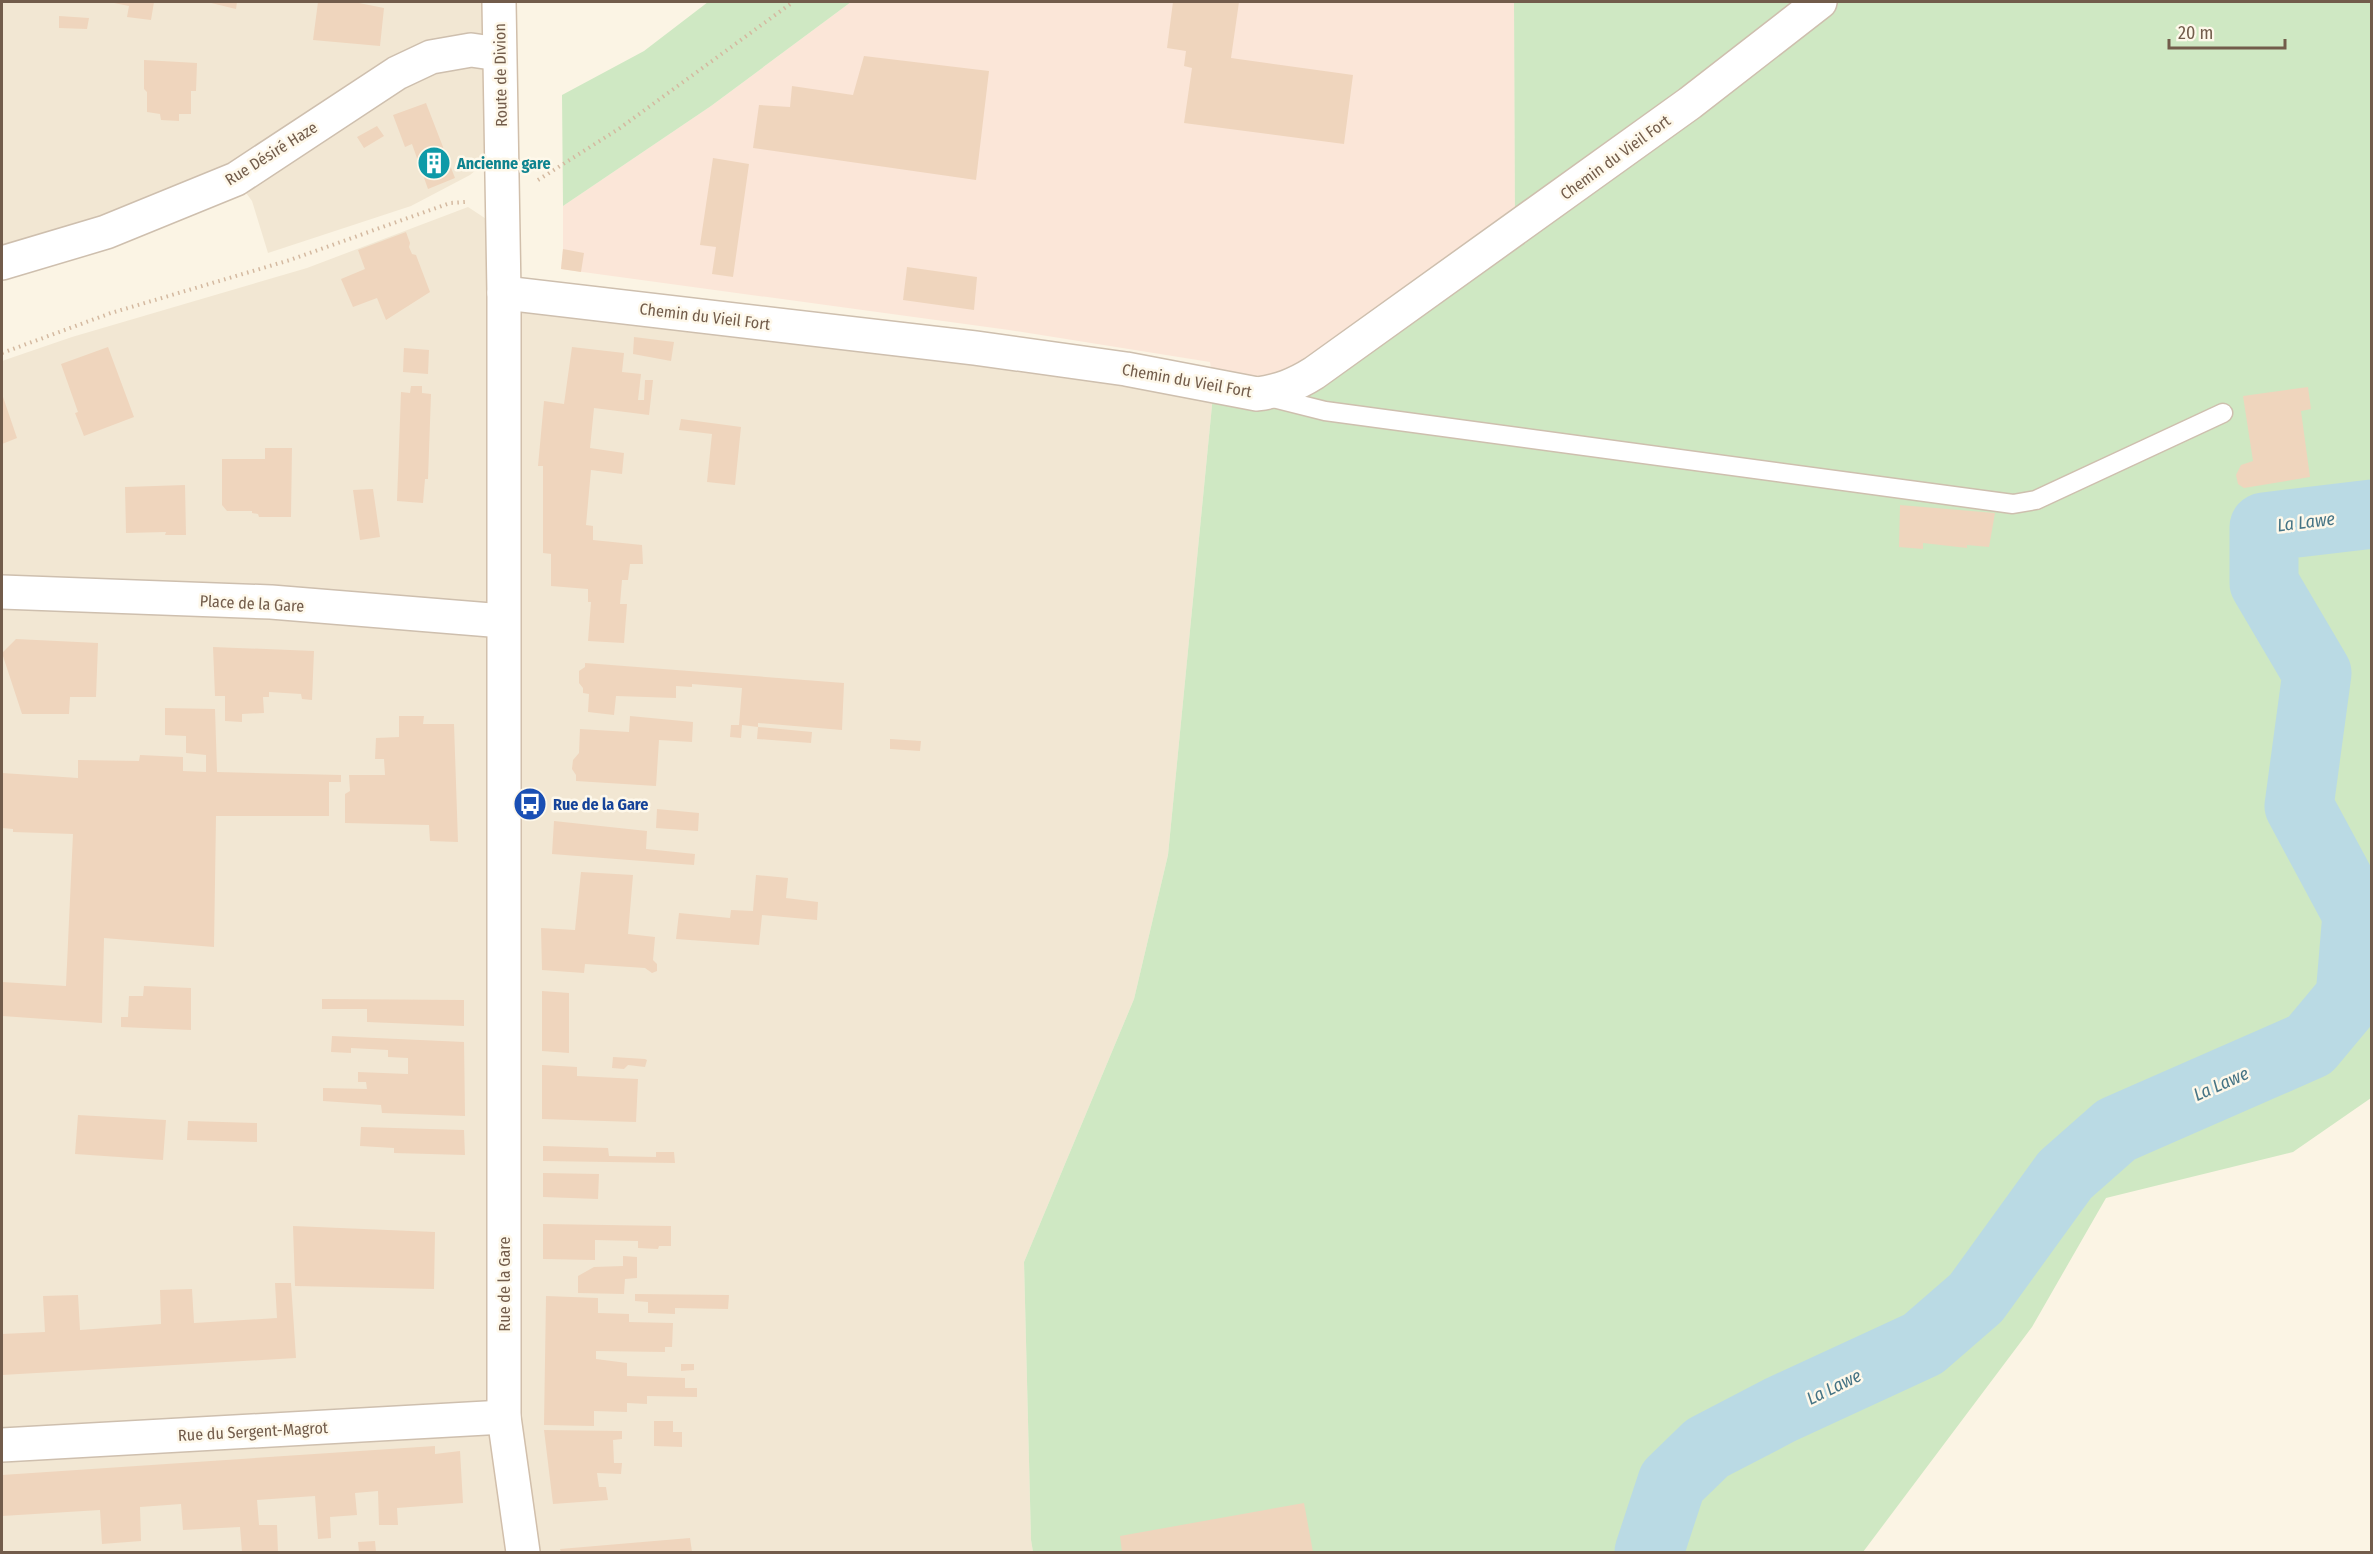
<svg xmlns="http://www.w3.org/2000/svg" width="2373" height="1554" font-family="'Fira Sans Condensed',sans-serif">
<rect width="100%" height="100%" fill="#fbf4e4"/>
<path fill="#f2e7d3" d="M2 2H499L501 149 470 175 411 206 268 253 252 201 236 179 2 263Z
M468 207 503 230 504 293 1214 385 1168 855 1134 999 1024 1262 1031 1540 1033 1552H2V361L72 337 307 268Z"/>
<path fill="#fbe6d8" d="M851 2H1514L1515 229 1314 373 1214 385 1210 362 1009 330 561 269 563 249V206L711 106Z"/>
<path fill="#cfe8c3" d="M708 2H851L711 106 563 206 562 95 644 51Z
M1514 2H2371V1098L2293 1152 2106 1198 2032 1327 1863 1552H1033L1031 1540 1024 1262 1134 999 1168 855 1214 385 1257 394 1515 229Z"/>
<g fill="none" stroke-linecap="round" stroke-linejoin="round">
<path stroke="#badae4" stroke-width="69" d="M1649 1552 1672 1482 1707 1448 1780 1410 1923 1344 1976 1298 2065 1175 2116 1130 2310 1045 2350 997 2357 914 2299 806 2317 673 2264 583V527L2372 514"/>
</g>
<path fill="#efd5bd" d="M207 2H237L236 9Z
M318 2H354L384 8 380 46 313 40Z
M1173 2H1239L1231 58 1353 75 1344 144 1184 123 1192 68 1184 66 1186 51 1167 48Z
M114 3 154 2 151 20 127 17 129 6Z
M59 16 89 18 87 29 59 28Z
M864 56 989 71 976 180 753 148 759 105 790 107 792 86 853 95Z
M144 60 197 63 196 91H191V114H179V121L161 120 160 114 147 112V92L144 89Z
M426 103 455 178 428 189 412 144 405 147 393 115Z
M377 126 384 136 364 148 357 137Z
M713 158 749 164 733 277 712 274 716 247 700 245Z
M406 232 410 243 409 247 412 254 416 255 430 292 386 320 377 298 353 307 341 279 365 269 358 250Z
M563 249 584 253 581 272 561 269Z
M907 267 977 277 974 310 903 300Z
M634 337 674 342 671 361 633 354Z
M108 347 134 417 84 436 75 413 78 412 61 364Z
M572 347 624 353 622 372 641 374 638 400H644L645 380H653L649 415 594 408 590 448 624 453 622 474 591 470 586 525 593 526V540L642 545 643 564H630L628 580H622L620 604H627L624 643 588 641 591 602H588V589L551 586V554L543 553V466H538L544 401 564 404Z
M404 348 429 350 428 374 403 372Z
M411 386H422V393L431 394 428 479H425L423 503 397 501 401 392 410 393Z
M2308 387 2311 409 2301 411 2310 477 2244 488 2238 484 2236 475 2241 465 2253 461 2243 396Z
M2 394 17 438 2 444Z
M681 419 741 427 735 485 707 482 712 434 679 430Z
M265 448H292L291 517H259L258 514 252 513V511H227L222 505V459H265Z
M185 485 186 535H165L166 532 126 533 125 487Z
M373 489 380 537 360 540 353 490Z
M1900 505 1995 513 1989 547 1967 545V548L1923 543V549L1899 547Z
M16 639 98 643 96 697H70L69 714H22L2 653Z
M213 647 314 651 312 700 302 699 301 694 269 692V697H263L264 713 242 714V722L225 721V696H215Z
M585 663 844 683 842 730 758 723V727L742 725 741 738 730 737 731 725H739L742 688 692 684V687L676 686V698L616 696 614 715 588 712 589 694 583 693V688L579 683V671L585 667Z
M165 708 215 709 217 772 341 775V782H329V816H216L214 947 104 938 102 1023 2 1016V982L66 986 73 834 13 832V829L2 828V773L78 778V760L139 761 140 755 183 757V771L206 772V755L186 753V736L165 735Z
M399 716H424L423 724H454L458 842 430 841 429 825 345 823V794L350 791 349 775H385L384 759H375L376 738 399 737Z
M630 716 693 722 692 742 659 740 656 786 576 781V775L572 769 573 760 579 753 580 729 629 732Z
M758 727 812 732 811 743 757 739Z
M890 739 921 741 920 751 890 749Z
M657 809 699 813 698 831 656 828Z
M554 821 647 831 646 849 695 854 694 865 552 854Z
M581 872 633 875 628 934 655 937 653 960 657 964V971L652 973 645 968 585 964 584 973 542 970 541 928 575 930Z
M756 875 788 878 786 898 818 902 817 920 762 915 759 945 676 939 679 913 730 918 731 910 753 911Z
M144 986 191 988V1030L121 1027V1017H128L129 996H143Z
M542 991 569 993V1053L542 1051Z
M322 999 464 1000V1026L367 1022V1009H322Z
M332 1036 464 1042 465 1116 382 1113 381 1105 323 1101V1088L367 1089 366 1082H358V1072L408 1074V1058L388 1057V1050L351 1048V1053L331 1052Z
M613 1057 645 1059 647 1060 645 1067 628 1065 624 1069 612 1068Z
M542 1065 577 1067V1076L638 1079 636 1122 542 1119Z
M78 1115 166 1120 163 1160 75 1154Z
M188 1121 257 1123V1142L187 1140Z
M361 1127 464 1130 465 1155 394 1153V1148L360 1146Z
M543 1146 608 1148 609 1156 656 1157V1152H674L675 1163 543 1161Z
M543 1173 599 1174 598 1199 543 1197Z
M543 1224 671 1226V1246H659L658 1249 638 1248V1241L595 1240V1260L543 1259Z
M293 1226 435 1232 434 1289 295 1286Z
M623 1256 637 1257V1278L625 1279 624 1294 578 1293V1276L594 1267 623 1266Z
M275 1283H291L296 1358 2 1375V1334L45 1332 43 1296 78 1295 80 1330 161 1324 160 1290 192 1289 194 1323 277 1318Z
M635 1294 729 1295 728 1309 675 1308V1314L648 1313V1302L635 1301Z
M546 1296 598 1298V1313L629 1314V1322L673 1323 672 1347H665V1352L596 1351V1359L627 1363V1376L685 1378V1388H697V1397L647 1396V1404L627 1403V1412L594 1411V1426L544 1425Z
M681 1364H694V1370L681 1371Z
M654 1421H673V1432H682V1447L654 1446Z
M544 1430 622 1431V1439L613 1440 614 1463H622L621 1474 597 1473 599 1487H606L608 1500 553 1504Z
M435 1446V1454L460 1451 463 1503 397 1508 398 1525H379L378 1491 355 1493 357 1515 330 1517 331 1538 318 1539 315 1496 257 1500 259 1525H277L278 1552H242L240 1527 183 1530 181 1504 140 1507 141 1541 102 1544 100 1510 2 1516V1475Z
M1304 1503 1313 1552H1122L1120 1536Z
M690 1538 692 1552H561L560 1549Z
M375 1541 376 1552H359L358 1542Z"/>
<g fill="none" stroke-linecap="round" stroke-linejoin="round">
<g stroke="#cebfae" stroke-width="21">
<path id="service" d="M1269 397 1325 411 2013 504 2036 500 2223 413"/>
</g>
<g stroke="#cebfae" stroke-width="36">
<path id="minor" d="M2 263 106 232 236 179 397 73 431 57 471 50 499 54
M504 293 975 348 1126 369 1257 394C1279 391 1295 385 1314 373L1690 103 1820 2
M2 592 271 602 503 621
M2 1445 504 1417"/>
</g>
<g stroke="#d1bfab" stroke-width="36">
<path id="secondary" d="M499 2 504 293V1417L523 1552"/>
</g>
<path stroke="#d4b9a0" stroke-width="4" stroke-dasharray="1.5 4.5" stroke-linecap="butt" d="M538 180 620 128 793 2
M2 353 111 313 290 260 450 203 465 202"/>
<use href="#service" stroke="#fff" stroke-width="18"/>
<use href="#minor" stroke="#fff" stroke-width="33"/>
<use href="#secondary" stroke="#fff" stroke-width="33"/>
</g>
<defs>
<g id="building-disc" transform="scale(1.725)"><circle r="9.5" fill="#0f9aa8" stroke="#fef8ea"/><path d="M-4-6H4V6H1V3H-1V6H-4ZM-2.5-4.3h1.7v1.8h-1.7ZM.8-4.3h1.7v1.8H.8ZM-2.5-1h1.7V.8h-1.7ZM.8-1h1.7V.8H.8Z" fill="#fff"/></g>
<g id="bus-disc" transform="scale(1.725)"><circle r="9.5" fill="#1a4fb4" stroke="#fef8ea"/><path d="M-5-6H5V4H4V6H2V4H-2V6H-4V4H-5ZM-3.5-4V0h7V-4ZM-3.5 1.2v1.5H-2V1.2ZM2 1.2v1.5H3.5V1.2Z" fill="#fff"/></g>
</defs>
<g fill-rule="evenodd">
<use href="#building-disc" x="434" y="163"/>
<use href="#bus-disc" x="530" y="804"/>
</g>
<g text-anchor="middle" stroke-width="5" stroke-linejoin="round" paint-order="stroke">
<g font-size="16" fill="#725c4b" stroke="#fef8ea">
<text transform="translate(500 75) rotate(-91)" y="6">Route de Divion</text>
<text transform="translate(271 153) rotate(-32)" y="6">Rue Désiré Haze</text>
<text transform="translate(1615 157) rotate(-36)" y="6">Chemin du Vieil Fort</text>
<text transform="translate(705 316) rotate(7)" y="6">Chemin du Vieil Fort</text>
<text transform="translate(1187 380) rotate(10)" y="6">Chemin du Vieil Fort</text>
<text transform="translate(252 603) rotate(3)" y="6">Place de la Gare</text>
<text transform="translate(504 1284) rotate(-90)" y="6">Rue de la Gare</text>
<text transform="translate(253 1431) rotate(-3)" y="6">Rue du Sergent-Magrot</text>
</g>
<g font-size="16" font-weight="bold" fill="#0d838f" stroke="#fef8ea" text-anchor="start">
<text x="457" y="169">Ancienne gare</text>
</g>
<g font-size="16" font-weight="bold" fill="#164399" stroke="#fef8ea" text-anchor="start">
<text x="553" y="810">Rue de la Gare</text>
</g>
<g font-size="18" font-style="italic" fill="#467485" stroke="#fef8ea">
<text transform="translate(2306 522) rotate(-7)" y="6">La Lawe</text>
<text transform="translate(2221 1084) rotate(-24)" y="6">La Lawe</text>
<text transform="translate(1834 1387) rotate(-26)" y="6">La Lawe</text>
</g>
</g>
<rect width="2373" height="1554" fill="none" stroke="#725c4b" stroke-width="6"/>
<path d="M2169 39v9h116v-9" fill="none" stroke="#725c4b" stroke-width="3"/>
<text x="2178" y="39" font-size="18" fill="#725c4b" stroke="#fef8ea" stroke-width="4.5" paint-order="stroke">20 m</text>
</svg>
